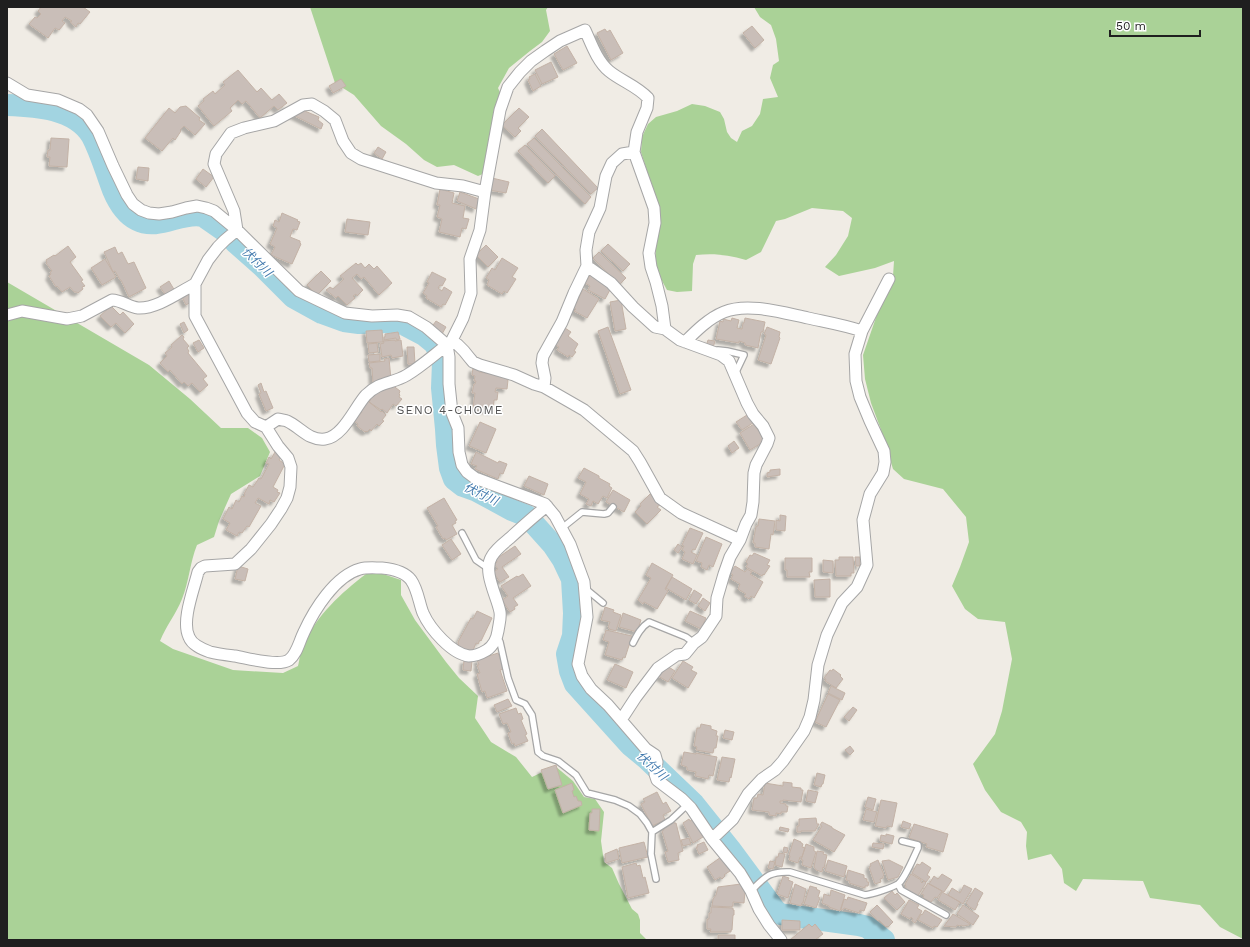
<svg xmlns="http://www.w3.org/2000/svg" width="1250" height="947" font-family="'Work Sans','Noto Sans JP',sans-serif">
<defs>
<filter id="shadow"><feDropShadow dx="-3.5" dy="3.5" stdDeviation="1" flood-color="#0004"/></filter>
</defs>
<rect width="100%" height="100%" fill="#f0ece5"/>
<path fill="#aad297" d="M310 7H548L546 10 550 31 542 42 530 51 509 68 498 88 504 101 490 171 478 176 454 165 437 167 424 160 406 144 381 126 354 95 335 83Z
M754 7H1243V939L1220 927 1200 905 1150 898 1143 881 1083 879 1076 891 1064 883 1062 869 1051 854 1028 860 1026 846 1027 832 1021 822 1001 812 985 790 973 764 995 734 1002 711 1012 659 1005 622 978 619 965 609 952 586 960 567 969 542 966 517 943 489 904 479 893 469 880 427 871 403 865 379 863 355 880 306 893 276 894 261 875 268 839 276 825 267 836 255 848 236 852 218 843 211 812 208 785 219 776 221 761 252 746 260C729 255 714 253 696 255L693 264 692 291 677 292 667 290 661 279 655 261 659 209 641 152 642 137 648 124 656 117 677 111 692 104 705 106 720 112 724 119 727 132 731 138 737 142 742 131 752 126 760 114 763 99 778 97 770 78 773 65 779 61 776 39 771 25 760 17Z
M7 282 149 365 190 399 221 428H248L262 438 270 452 260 476 231 494 219 521 214 537 197 545C190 562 189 582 182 599 176 614 166 626 160 641L173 649 233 670 283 673 298 666C300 659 300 651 303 645 317 615 341 593 366 574H383L401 580V595L415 620 446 662 459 678 478 696 475 718 491 742 516 757 532 777 555 766 573 781 584 797 595 799 604 812 601 841 604 862 612 868 619 884 632 909 638 914 640 920V933L647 940H7Z"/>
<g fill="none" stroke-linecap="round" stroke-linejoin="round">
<path stroke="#a2d4e1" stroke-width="22" d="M7 105C36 106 75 108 92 136 101 153 106 172 113 190 118 202 125 214 137 220 159 231 181 211 203 216L226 232 236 243 262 266 293 297 322 313 344 321 359 323 386 322 403 324 424 335 435 344 443 362 442 388 446 429 447 445 450 468 454 479 463 486 477 491 512 510 527 516 553 545 563 560 572 579 574 613 573 636 567 654 570 671 575 684 630 745 647 759 694 804 730 849 775 910 780 914 786 915 859 925 867 927 884 940"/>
</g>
<path fill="#c9beb8" stroke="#c3b2a6" filter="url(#shadow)" d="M41 7H83L90 12 80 24 78 23 76 27 70 22 72 21 65 17 62 21 65 23 59 30 55 28 48 38 29 24 35 17 37 18 41 14 38 11Z
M752 26 764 40 755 48 743 33Z
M605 29 607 32 610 30 623 53 611 60 597 33Z
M567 46 577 63 563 70 554 54Z
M551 62 558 77 542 84 535 70Z
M238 70 257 92 261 88 272 100 279 94 287 103 278 110 274 106 260 118 246 101 242 104 238 100 230 108 232 111 214 126 198 106 204 101 203 99 213 91 215 94 225 85 223 82Z
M535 74 541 86 533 91 528 80 530 79 529 77Z
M341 79 346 86 333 93 329 86Z
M186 106 200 118 199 120 205 124 195 135 184 126 180 130 181 131 175 140 173 138 162 151 145 138 169 108 175 113 180 107Z
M519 108 529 117 518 128 521 131 515 137 502 125Z
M300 109 319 117 318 120 323 124 321 129 291 114Z
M542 129 598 188 591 194 535 136Z
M51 138 69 139 67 167 49 166 50 157H47L48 150H50Z
M534 138 591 197 585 204 527 144Z
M525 145 555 176 548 183 518 151Z
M378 147 386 152 382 159 374 153Z
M138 167 149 168 148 181 136 179Z
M203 169 214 177 206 187 196 179Z
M492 178 509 182 506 193 489 190Z
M440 189 454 193 452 203 465 206 463 218 469 219 466 229 462 228 460 237 439 232 442 219 437 217 440 205H437Z
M460 192 479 199 476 209 457 201Z
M282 213 298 220 297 221 300 222 297 230 293 229 290 237 300 241V243L301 244 292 264 271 255 275 247 270 244 277 228 273 226 275 220 279 222Z
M347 219 370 222 368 235 345 232Z
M608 244 630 264 623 271 601 251Z
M486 245 498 257 488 267 476 255Z
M68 246 76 257 70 262 83 280 81 281 85 286 82 287 83 289 78 293 76 292H74L70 287 62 292 57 286 56 287 49 276 51 274 50 272 52 271 46 263H47L46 260 54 255 55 256Z
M115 247 118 254 122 252 128 264 134 262 146 288 129 297 121 280H120L115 271 113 272 104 252Z
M599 252 626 278 619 285 593 258Z
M502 258 518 268 512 277 516 279 507 293 504 291 502 294 487 285 489 280 486 278 492 268 495 270Z
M105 259 116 277 102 285 91 268Z
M356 263 358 265 361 263 365 268 369 264 374 269 377 266 392 283 379 295 364 277 361 279 357 274 352 278 363 290 357 296 356 294 353 296 355 298 347 305 338 296 336 298 326 290 330 287 333 289 344 279 340 276Z
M321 271 331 281 317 295 307 285Z
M432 272 446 279 442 286 440 285 438 288 442 291 444 287 452 292 445 305 443 304 441 307 426 298 427 296 423 293 429 283 427 282Z
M591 274 611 288 605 299 588 290 590 286 585 283Z
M169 281 175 291 167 297 160 287Z
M583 289 599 299 587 318 574 311 576 309 574 308Z
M190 294 192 298 189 300 191 302 186 305 182 297Z
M621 300 626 329 615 331 610 302Z
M111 306 120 315 123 312 134 324 125 333 116 323 111 327 100 316Z
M732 318 739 320 737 328 742 329 743 323H744L745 318 765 322 763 332H761L758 348 745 345V343L739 341V343L716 339 720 321 723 322V319L731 321Z
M436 321 446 327 442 334 431 328Z
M184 322 188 330 184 333 180 324Z
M608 327 631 390 620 394 598 331Z
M767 327 780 332 779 337 780 338 771 364 758 360 766 335 764 334Z
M565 328 571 332 568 336 578 344 574 351 576 352 572 357 569 355 568 357 557 350 559 347 554 344Z
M382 330 383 342 367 343 366 331Z
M398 332 400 339 396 340V338L384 340V337H385V334Z
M182 335 184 337 183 339 189 346 187 348 189 351 188 353 207 376 203 379 208 385 200 392 192 383 188 386 184 382 182 384 170 370 168 372 160 363 167 356 165 353 172 347 171 345Z
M199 340 204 348 198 352 193 343Z
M395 340V341L401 340 403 356 392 358 391 355 382 357 380 344 384 343 383 341Z
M708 340 715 341 713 348 706 346Z
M377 343 378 352 369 353 368 344Z
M407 347H414L415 364H408Z
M380 354V361L369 362 368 355Z
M389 358 391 380 373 384 372 368H370L369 363 385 361 384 359Z
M473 368 479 369V372L506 376V379L508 380 507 389 496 388 495 392H498L497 400H494L493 411 473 408 475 393H472L474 384H475L476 381H474L475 376 472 375Z
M261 383 264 392 266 391 273 408 266 411 259 394 261 393 258 385Z
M391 384 400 391 399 394 400 395 399 397 402 399 396 406 393 404 387 413 382 409 381 410 369 402 371 399 370 398 376 390 379 393 384 386Z
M368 401 381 412 382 411 386 415 382 420 384 421 379 426 377 424 371 431 370 429 367 432 366 431 365 432 357 426 358 424 354 421 362 412 360 411Z
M747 415 753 423 742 430 736 422Z
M480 422 496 429 486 453 469 446Z
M754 424 765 441 750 450 740 433Z
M734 441 739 448 732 453 728 446Z
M275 452 282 455 279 460 285 464 273 487 278 490 277 492 280 493 274 502 270 500 269 504 258 498 255 503 261 506 249 527 247 526 242 533 239 532 237 536 226 530 230 523 223 519 229 507 232 509 236 500 239 502 242 496 244 497 245 494H244L249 485 253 487 259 478 261 479 269 464 266 463 269 457 271 459Z
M476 452 498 463 499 461 507 464 503 474 500 473 498 479 475 469 477 466 471 464Z
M584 468 599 476V478L610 484 609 486 612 488 607 498 603 496 598 504 593 501 591 506 586 504 589 499 580 494 586 482 578 478Z
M780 469V475L767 477V473L770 472V470Z
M529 476 548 484 544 495 524 486Z
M613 490 630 500 624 512 606 502Z
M650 494 660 505 657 507 661 510 647 524 635 512 641 506 640 504Z
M444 498 457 520 455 521 456 523 452 525 457 534 446 540 445 538 443 539 436 527 438 526 427 508Z
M780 515 786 516 785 531 776 530V520L780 521Z
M759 519 775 521 773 535 771 534 769 549 755 547V543H753L756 526H758Z
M690 528 703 533 695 550 693 549 691 552 697 555 693 564 682 559 685 552 682 550 684 546 682 545Z
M706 537 722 544 713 567 709 565 707 570 701 567 702 563 696 561Z
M451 539 461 554 452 560 442 545Z
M678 544 682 547 678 553 674 550Z
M515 546 521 554 502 567 509 577 500 582 493 572 498 569 494 564 497 562 496 559Z
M754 553 770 560 767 565 770 566 764 575 763 574 762 576 746 567 748 564 746 562 750 555 752 556Z
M839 557H853L854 573H851V576H836L835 560H839Z
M855 557H860V566H856Z
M785 558H812V572H809L810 577H787V570H785Z
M823 560 833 561V573L823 572Z
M652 563 673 575 665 589 668 591 657 609 644 602 643 604 638 600 651 578 646 575Z
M238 566 248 569 245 581 235 579Z
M735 566 745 572 747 569 752 572 750 574 763 582 754 598 751 596 749 599 744 596 746 594 738 589 740 584 731 579 733 575 730 573Z
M523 574 531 586 513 598 518 605 514 607 515 609 510 612 502 600 508 596 501 586 517 576 518 577Z
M672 577 692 589 686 600 666 588Z
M830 579V597H815L814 580Z
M694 590 702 595 696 604 689 600Z
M703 598 710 603 705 611 698 606Z
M605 607 614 610 613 612 621 615 616 631 609 629V628L608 627 610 622 601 620Z
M477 611 492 618 481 641 480 640 478 644 476 643 472 653 459 647 458 642 471 618 473 619Z
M690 611 706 618 701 629 685 621Z
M623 613 641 620 637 632 619 627Z
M606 630 632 636 625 658 623 657 622 660 605 655 609 642 603 640Z
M498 653 504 669 500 670 507 691 487 698 485 691 482 692 477 674 480 673 477 665H479L477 660Z
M464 660 472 661 471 671 463 670Z
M683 661 693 667 691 670 697 673 688 688 672 678Z
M615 664 633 672 626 688 607 680Z
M667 666 675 671 668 682 658 676Z
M833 669 841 675 840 676 843 679 836 688 825 681 826 679 824 678 830 670 832 671Z
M831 686 845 693 842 700 828 693Z
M828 694 840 700 826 727 815 722Z
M508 699 512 706 497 712 494 705Z
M853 707 857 710 849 721 844 717Z
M516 708 518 714 521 713 523 719 521 720 527 734 525 735 528 741 515 746 514 743 512 744 508 733 511 732 507 723 503 724 499 714Z
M701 724 711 726V729L717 731 716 736H718L716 748H714L713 753 696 750 697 747 694 746 697 728H700Z
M725 730 734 732 732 740 723 738Z
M850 746 854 751 850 755 845 750Z
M684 752 696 754V753L717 757 713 776 709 775 708 779 695 776 696 772 687 770V767L681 765Z
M722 757 735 759 731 778 730 777 729 782 717 780Z
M556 765 562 785 548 789 541 770Z
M817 773 825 775 823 784H822L821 787 814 785Z
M783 782 792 783V787L801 788V790H803L801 802 783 800V801H780V803L786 804V806H788L787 812H781V814L776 813V816L769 815V812L752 810 754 798H757L758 794 763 795 765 783 783 786Z
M572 783 574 790 572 791 574 797 576 796 578 801H581L582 805 563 813 555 790Z
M808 790 818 792 815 803 806 801Z
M657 792 663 804 666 802 671 811 663 815 665 820 652 826 641 804 645 802 643 799Z
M868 797 876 799 873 810 865 807Z
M881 800 897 803 892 827 887 826 886 828 875 826Z
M592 809H600L599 831 589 830 590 813H592Z
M866 809 877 812 874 822 863 820Z
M816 818 817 824H819L815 831H801V832H797V826H799V819Z
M689 819 690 821 694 819 703 837 693 843 683 823Z
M674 821V823H676L683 851 678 853 679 860 668 862 665 852 668 851 662 831 664 830 663 827Z
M903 821 911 824 909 829 901 827Z
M822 822 832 827V828L845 835 834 852 813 840 822 826 820 825Z
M914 824 948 834 943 852 926 847 927 844 909 838Z
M780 827 789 829 788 832 779 830Z
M886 834 894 836 892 844 880 841 881 835 886 836Z
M689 838 691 844 683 846 681 840Z
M794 839 801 842V843L803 844 802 847 805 848 802 857H800L798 863 789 860 790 856 789 855Z
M644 842 648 857 622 863 619 848Z
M704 842 708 850 699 854 696 847H698L697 845Z
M873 843 884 844 883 849 872 847Z
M806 844 814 847V851L816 852 811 868 802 865 803 860H801Z
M784 847 788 848 787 853 783 852Z
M617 849 619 859 606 863 605 854Z
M817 851 824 852 823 854 827 855 824 868 823 867 822 872 816 870 814 867Z
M779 853 785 854 782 867 775 865 776 857H778Z
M721 857 730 871 724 875 725 876 722 879 720 877 715 880 707 867Z
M828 860 847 866 844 877 825 871Z
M878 860 884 875 883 876V878L880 879 881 882 875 884 869 867 871 866 870 864Z
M889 860 903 867 898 877 888 880 882 861Z
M770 861 775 862 773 869 768 868Z
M922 862 931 868 927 875 930 877 926 882 912 873 917 864 920 865Z
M636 863 637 866 640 865 643 878 645 877 649 893 628 898 622 867Z
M848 870 864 875V878L867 879V882H869L868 886H865V888L849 883 850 881 846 880Z
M911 874 921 880V882L922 883 924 881 926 883 917 897 905 889 906 887 905 884Z
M942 874 952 880 944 892 929 884 934 876 938 879Z
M783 876 789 878 788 880 793 882 788 898 777 894Z
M928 883 942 891 937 898 935 897 931 902 923 898 924 895 921 894Z
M741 884V886H743L742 889 745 891 744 903 733 902V906H732V907L712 906 713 899 716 895 718 887Z
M795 884 806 889 803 903H802L801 906 790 903Z
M964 885 972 889 963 904 948 895 952 888 960 893Z
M810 886 817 888 816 889 820 891 818 897 820 898 816 908 804 904Z
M975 888 983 893 977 904H978L975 910 968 906V905L966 903Z
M831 890 845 895 840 911 829 907V906L822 903 824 894 830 896Z
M892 891 895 895 897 893 905 902 897 910 884 898Z
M942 892 960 902 955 910 938 900Z
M848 897 867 903 864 911 860 910 859 913 844 908 843 910 841 909 844 899 847 900Z
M909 900 919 905 917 908 922 911 915 923 912 921 913 919 911 917 910 919 901 914Z
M877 905 893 922 888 927 887 926 886 927 879 920 878 921 870 912Z
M963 905 979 916 973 925 957 914Z
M711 907 733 908V910H734V915H733L732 930H731V932H710L711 929H707V919H709V913H711Z
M925 910 942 920 937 927 934 926 933 928 918 920 921 914 922 915Z
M953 914 970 924 969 925 963 926 961 925 960 926 957 925 956 927 944 926Z
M782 920 800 921V930H782Z
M809 924 812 927 815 924 823 934 815 940H790Z
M718 935H735V940H718Z"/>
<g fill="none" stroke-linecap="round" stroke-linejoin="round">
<g stroke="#a6a6a6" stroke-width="8">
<path id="lane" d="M718 350 727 351 744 355 735 374
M562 528 582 512 604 514 608 513 613 507
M462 533 476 560 489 569
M586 589 603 603
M497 637 500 642 508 678 516 700 525 704 532 715 538 752 543 756 558 761 576 775 587 793 615 800 629 806 640 814 647 823 652 832 651 854 656 879
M633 643C637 635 641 627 649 622L686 637 694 643
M652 832 671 820 687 805
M898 884 901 890 946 915
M751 891C765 877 769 871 790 872L865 895C872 894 892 888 898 884 905 879 914 856 918 848V845L902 841"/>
</g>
<g stroke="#a6a6a6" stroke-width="13">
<path id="street" d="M7 83 27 95 58 100 79 109 87 115 98 131 113 166 127 195 133 204 141 210 149 213 159 214 172 212 186 208 197 206 206 208 214 211 237 230 299 291 345 313 372 316 397 315 409 317 426 327 447 345 449 357V384L452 413 458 428 459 452 462 465 467 472 475 478 545 504 555 516 570 544 584 582 587 617 578 664 582 676 591 689 608 705 646 749 655 755 657 762 655 774 657 780 682 799 691 808 712 839 740 873 751 891 759 909 769 925 781 940
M634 152 654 208 655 223 649 253 651 267 656 282 662 306 665 329
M485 192 463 186 436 183 361 159 351 153 343 141 335 120 324 111 312 104 303 105 274 121 244 128 231 133 216 154 214 164 234 211 237 230 225 240 218 247 208 260 195 284V316L247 413 255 422 266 427 278 446 288 458 291 467 290 487 287 498 281 509 271 524 251 549 235 564 205 566 201 568 198 572C194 589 181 621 189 637 192 645 202 649 210 652 218 654 227 655 235 656 247 658 278 667 289 660 297 654 299 642 304 632 314 610 335 576 360 569 367 567 375 568 382 568 392 569 405 572 411 580 418 590 419 603 423 613 430 629 452 654 469 656 475 656 482 653 487 650 493 646 497 638 498 631 499 624 501 618 500 612 497 596 482 571 492 556 496 549 504 543 510 538 522 527 534 516 547 506
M587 266 611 283 633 307 655 327 665 329 680 340 721 355 729 361 747 403 753 414 763 426 769 438 767 444 756 465 754 473 753 502 751 515 746 524 740 540 730 557 724 574 717 598 716 616 702 637 694 643 685 654 677 655 658 668 636 697 621 720
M7 315 22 311 67 319 82 316 112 300C121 300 129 307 138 308 157 309 179 292 195 284
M451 342 463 318 471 293 470 259 480 230 485 192 500 110 508 87 520 72 531 61 545 51 560 41 585 30C591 43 597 61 609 71 621 81 637 86 648 98L647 108 637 132 634 152 622 154 612 163 606 176 600 208 589 232 586 250 587 266 574 293 562 322 543 356 542 363 545 378 544 387
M685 342C696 331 709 318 724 312 748 302 784 313 808 318 826 322 844 325 862 331
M266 427 278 419C281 420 285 420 287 421 300 427 309 441 325 439 343 437 355 407 366 395 380 381 392 384 407 375 422 366 436 353 451 342H454L458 345 464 351 468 356 473 362 480 365 514 375 534 384 544 387 584 410 633 451 640 462 660 498 681 513 740 540
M712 839 733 819 748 794 762 779 775 770 783 761 804 731 810 717 814 700 818 665 827 635 842 603 857 587 867 565 863 520 870 494 883 473 885 462 884 451 870 421 860 397 856 381 855 354 862 331 889 279"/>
</g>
<use href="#lane" stroke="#fff" stroke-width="5.5"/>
<use href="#street" stroke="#fff" stroke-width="11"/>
</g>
<g text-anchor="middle" stroke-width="3" stroke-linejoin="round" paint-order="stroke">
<g font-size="12" font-style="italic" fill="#427aae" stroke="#fff">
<text transform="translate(257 262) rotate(44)" y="4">伏付川</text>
<text transform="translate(481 494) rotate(25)" y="4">伏付川</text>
<text transform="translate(652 766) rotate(43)" y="4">伏付川</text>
</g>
<g font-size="12" letter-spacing="1" fill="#525252" stroke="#fff">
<text x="450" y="414">SENO 4-CHOME</text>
</g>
</g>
<rect width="1250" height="947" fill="none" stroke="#1f1f1f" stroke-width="16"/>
<path d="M1110 30v6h90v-6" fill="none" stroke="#1f1f1f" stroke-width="2"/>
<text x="1116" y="30" font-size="12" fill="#1f1f1f" stroke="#ffffff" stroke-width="3" paint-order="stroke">50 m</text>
</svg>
